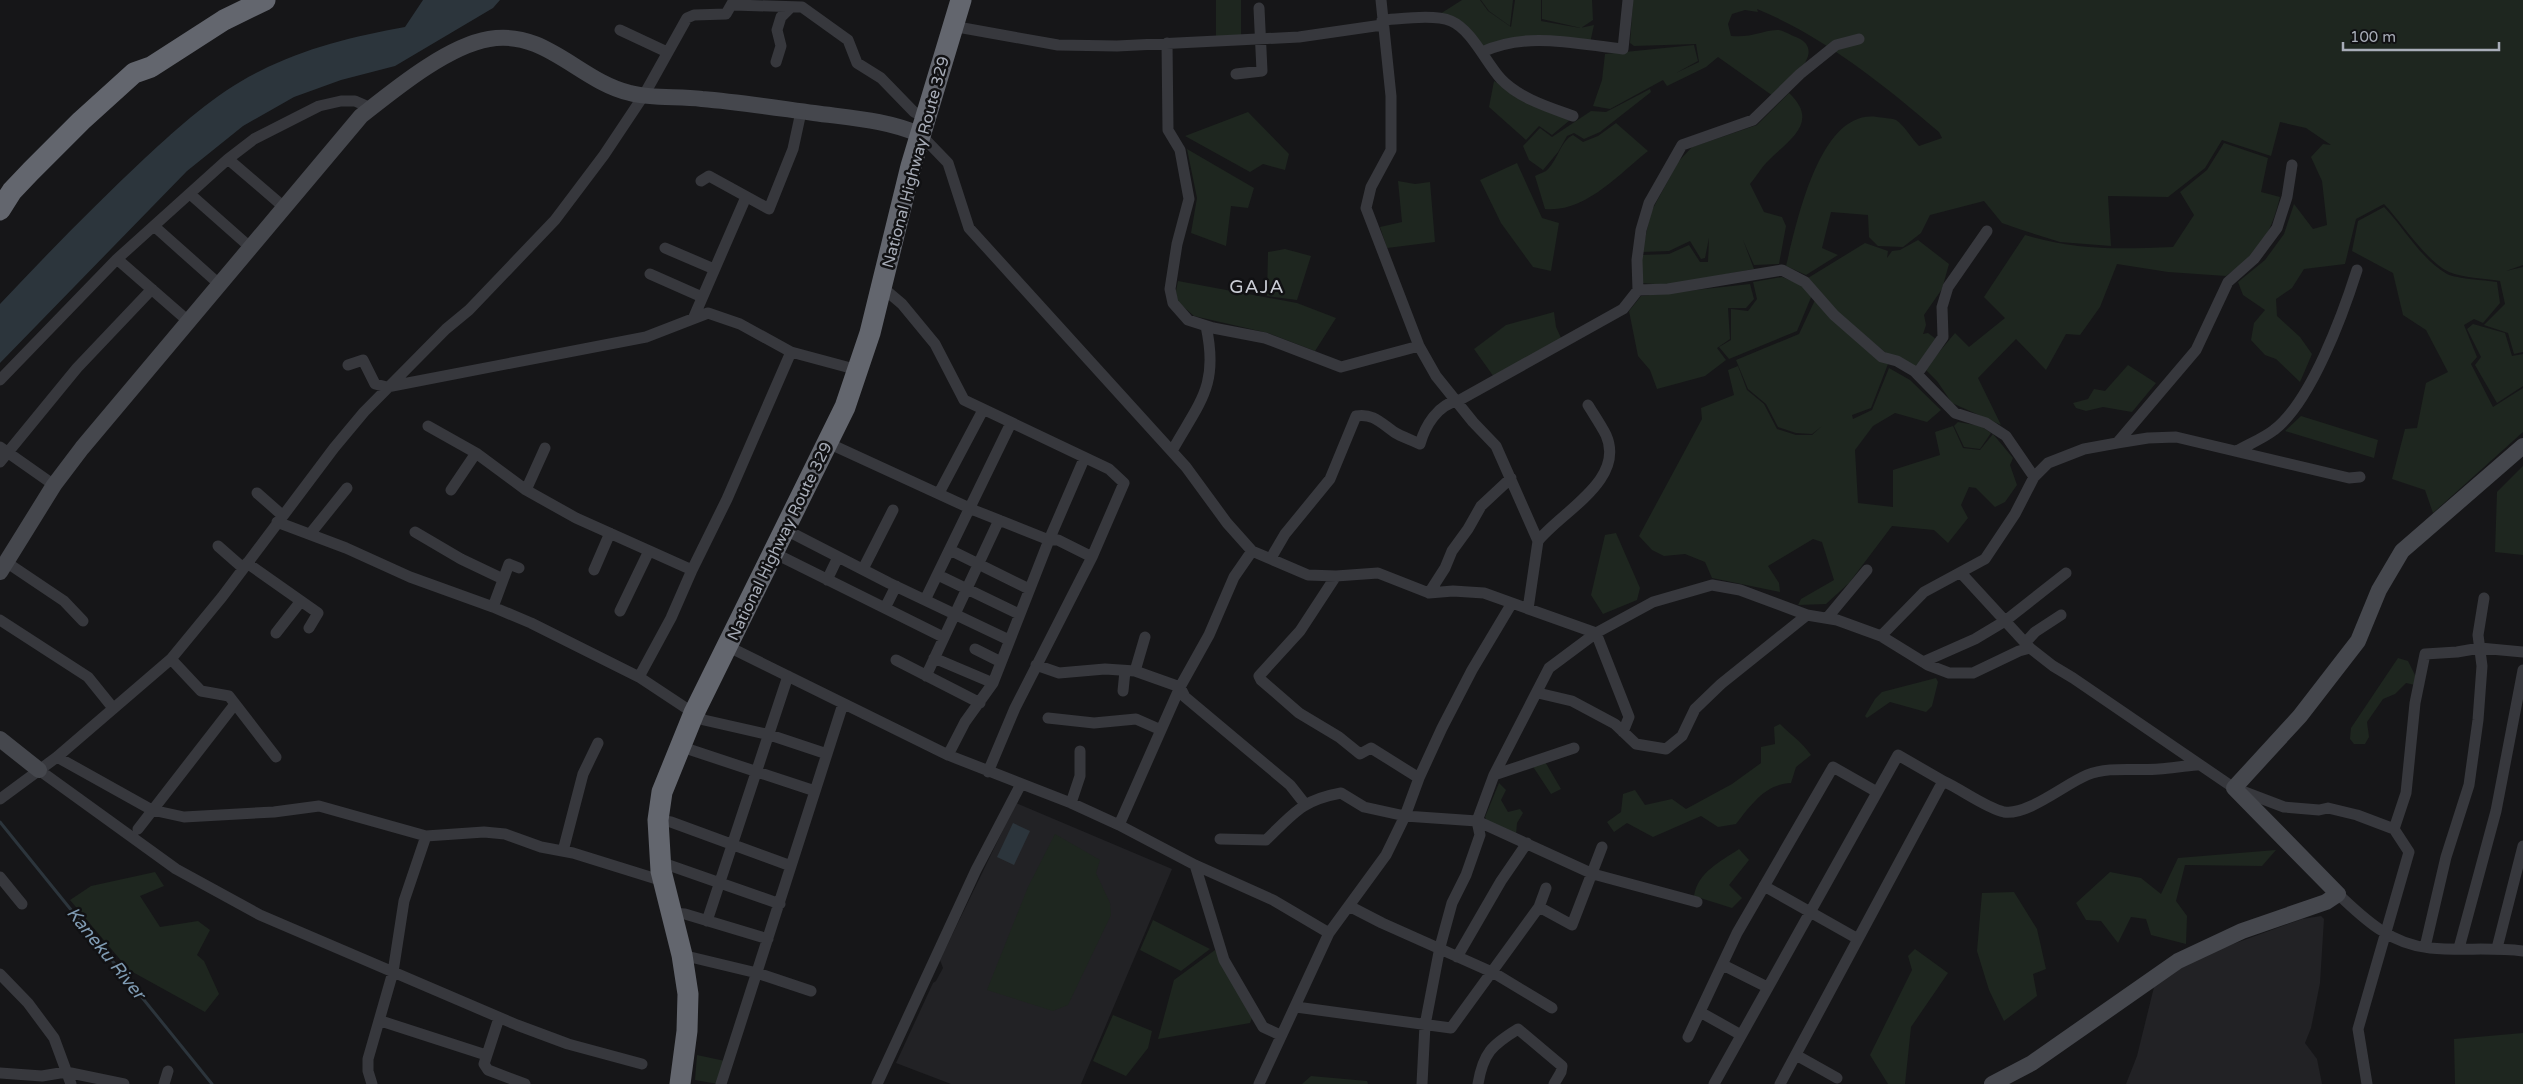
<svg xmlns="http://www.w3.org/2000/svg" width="2523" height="1084" font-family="'Varela Round',sans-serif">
<rect width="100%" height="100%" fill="#161618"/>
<path fill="#222225" d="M1016 803 1172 869 1081 1084H951L896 1063 933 983 936 981 943 968 940 960Z
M2321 916 2324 919 2320 983 2311 1028 2305 1043 2317 1059 2322 1084H2126L2137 1056 2155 983 2192 959 2302 919Z"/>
<path fill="#1e261f" d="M1216 0H1241V36H1216Z
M1462 0H1480L1488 11 1511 27 1515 0H1541V21L1580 28 1594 25 1590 43 1486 48C1465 32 1470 20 1440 14Z
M1481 0H1513L1510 26 1489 11Z
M1542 0H1592L1593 20 1581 28 1542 19Z
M1633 0H2523V265L2506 271 2523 267V352L2514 354 2508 333 2484 325 2505 304 2500 281C2484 278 2463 278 2449 272 2427 262 2402 223 2384 204L2356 219 2345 264 2304 269 2292 288 2276 299 2277 316 2300 337 2312 354 2300 382 2276 359 2265 355 2251 340 2254 323 2265 310 2243 295 2238 282 2265 260 2284 234 2294 204 2313 229 2327 225 2322 181 2311 157 2323 144 2331 145 2306 128 2280 122 2271 156 2222 140 2205 168 2168 197 2108 196 2111 246 2060 242 2022 230 2002 223 1984 201 1930 215 1921 233 1903 247 1878 246 1869 237 1868 215 1831 212 1822 248 1838 255 1806 275 1786 266C1796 226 1819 108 1877 117 1882 118 1891 118 1896 120 1904 125 1912 139 1919 146L1942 138 1939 132C1884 85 1825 37 1757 9L1758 12 1745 10 1732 14 1728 24 1731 36C1752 38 1760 31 1777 30 1783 30 1790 35 1796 37 1830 51 1786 84 1773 96L1718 57 1706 67 1667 86 1663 80 1610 109 1593 106 1602 80 1605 54 1694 45 1698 61 1676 73 1699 62 1696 44 1634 46 1630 43Z
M1494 81 1531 102 1570 120 1552 135 1539 126 1526 140 1489 107Z
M1650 89 1651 92 1600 132 1584 139 1574 133 1567 136 1558 152 1543 170 1529 160 1523 146 1540 128 1552 137 1591 111 1606 112Z
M1789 93C1821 123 1788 140 1767 162 1761 168 1756 177 1750 184L1764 212 1782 217 1786 226 1779 264 1754 265 1743 240 1754 269 1667 285 1641 283 1642 255 1669 254 1689 245 1700 262H1708L1709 238 1705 258 1701 259 1690 241 1669 251 1642 252 1651 212 1678 162 1692 147 1757 125Z
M1248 112 1289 154 1285 170 1263 164 1250 172 1185 136Z
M1616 123 1648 151C1619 174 1585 213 1545 209L1535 176C1538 174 1543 173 1546 171 1557 162 1561 140 1573 135L1583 142 1598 136Z
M2224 143 2268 158 2261 192 2280 197C2270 237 2259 252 2226 276L2168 272 2117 264 2100 307 2080 335 2066 334 2046 370 2016 339 1978 378 2001 425 1952 403 1937 381 1925 369 1955 333 1969 347 2005 318 1984 297 2025 235C2079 251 2118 249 2173 247L2194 215 2180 192 2207 170Z
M1187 149 1254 188 1248 208 1231 206 1226 246 1191 233 1197 198Z
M1517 163 1542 218 1559 223 1551 271 1533 267 1501 223 1480 180Z
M1398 181 1415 184 1430 182 1435 242 1387 248 1380 227 1402 222Z
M2384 207C2405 229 2421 259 2447 274 2458 279 2484 280 2497 282L2500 303 2483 323 2474 319 2464 325 2477 357 2471 364 2493 407 2523 388V432L2433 513 2425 490 2392 479 2405 429 2417 428 2426 383 2448 372 2426 330 2403 315 2393 273 2352 251 2358 221Z
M1918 240 1949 264 1942 289 1924 315 1926 325 1923 334 1928 333 1936 339 1917 367 1886 353 1837 312 1808 278 1865 243 1888 251 1887 258 1892 251 1900 250Z
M1285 249 1311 256 1297 300 1267 296 1268 252Z
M1782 277 1802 285 1812 295 1797 331 1729 359 1719 347 1731 340V309L1748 311 1757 299 1753 282Z
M1178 281 1297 303 1336 318 1315 351 1268 333 1194 316 1178 302 1176 291Z
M1750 284 1754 299 1746 308H1728L1730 339 1717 348 1726 360 1705 376 1657 389 1650 370 1638 356 1629 311 1641 296Z
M1815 300 1888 364 1871 408 1852 415 1853 419 1872 410 1889 368 1910 380 1941 410 1927 422 1895 413 1873 426 1855 450 1858 503 1893 507V470L1940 455 1935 432 1953 426 1963 448 1980 450 1993 434 2013 458 2010 465 2017 485 2005 502 1995 507 1976 488 1969 487 1961 505 1968 518 1948 543 1934 530 1892 526 1849 583 1826 604 1798 605 1801 599 1834 580 1822 542 1813 539 1768 566 1779 583 1780 592 1712 578 1705 562 1685 554 1664 556 1652 550 1639 536 1702 419 1701 408 1734 395 1728 370 1738 366 1747 390 1764 404 1777 429 1796 435H1812L1822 426 1812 434 1796 433 1778 427 1766 404 1748 389 1736 360 1799 334Z
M1554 312 1556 327 1561 338 1494 377 1474 349 1506 325Z
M2473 324 2505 333 2512 356 2523 354V386L2497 403 2475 365 2481 357 2467 329Z
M2128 365 2156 383 2132 412 2103 407 2086 411 2076 408 2073 403 2088 399 2094 389 2105 391Z
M2301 416 2378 440 2374 458 2285 431Z
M1958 422 1981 426 1991 433 1980 449 1964 447 1954 426Z
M2523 466V555L2495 552 2497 492Z
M1616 533 1640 588 1637 600 1603 614 1591 595 1605 535Z
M2398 658 2408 661 2418 681 2415 685 2406 683 2395 694 2383 699 2367 722 2369 737 2365 744H2354L2350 739 2351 728Z
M1936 678 1938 682 1932 706 1926 712 1890 702 1867 718 1865 716 1875 699 1882 692Z
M1780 724C1792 736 1801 741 1811 755L1796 767 1791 783C1765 784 1751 805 1736 824L1718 827 1701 816 1653 837 1627 823 1614 832 1607 822 1621 812 1623 794 1635 790 1645 805 1672 799 1686 809 1732 784 1761 763V747L1775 744 1774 727Z
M1544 760 1561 789 1551 794 1532 765Z
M1499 783 1506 790 1501 800 1508 812 1520 809 1523 813 1517 823 1516 834 1487 821 1485 817Z
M1055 834 1100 860 1096 873 1110 903 1111 915 1068 1005 1053 1011 987 990 1028 887Z
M1739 849 1749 860 1729 885 1742 898 1732 908 1694 896C1698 872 1720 862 1739 849Z
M2276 850 2262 866 2185 865 2176 901 2187 916 2186 944 2151 935 2146 919 2131 917 2118 943 2101 921 2086 920 2076 903 2110 872 2141 878 2161 894 2178 858Z
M155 872 164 886 140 896 160 927 198 921 210 930 197 955 204 961 219 994 205 1012 129 970 70 900 91 886Z
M2014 892 2037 929 2046 969 2033 974 2037 996 2004 1021 1989 990 1977 951 1982 893Z
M1153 920 1210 949 1181 971 1140 950Z
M1915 949 1948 973 1911 1027 1905 1084H1888L1870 1055 1912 970 1908 956Z
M1215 950 1252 1018 1250 1023 1158 1039 1174 980Z
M1113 1015 1152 1031 1148 1048 1126 1076 1093 1061Z
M2523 1033V1084H2455L2454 1039Z
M697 1055 725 1061 718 1084 695 1080Z
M1311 1076 1367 1081 1368 1084H1302Z"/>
<path fill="#2c353c" d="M423 0H500L493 8 395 66 341 80 294 97 243 126 187 171 0 363V304C47 254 95 205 145 158 180 126 217 92 260 71 305 48 355 36 405 27Z
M1013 823 1030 831 1014 865 997 857Z"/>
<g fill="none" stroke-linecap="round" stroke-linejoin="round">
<path stroke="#2c353c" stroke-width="3" d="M0 822 212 1084"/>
<path stroke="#37383d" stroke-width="11" d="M1381 0 1391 96V150L1371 187 1366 208 1419 346 1436 376 1473 422 1496 446 1538 541 1528 609
M733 5 802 7 848 40 857 63 881 78 914 112 925 116
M1382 20C1401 19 1434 14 1451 21 1472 30 1486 63 1501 79 1519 98 1548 107 1573 116
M952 26 1058 45 1117 46 1299 37 1382 25
M620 30 667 52
M1167 43 1168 130 1180 150 1189 199 1177 244 1170 289 1173 303 1188 320 1213 328 1265 338 1341 367 1419 346
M1482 52C1527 31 1576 44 1623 49L1628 0
M776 62 781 46 777 30 781 17 791 7
M1236 74 1262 71 1259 8
M921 135 948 163 969 228 1186 467 1227 523 1252 551 1308 575 1336 576 1378 573 1429 593 1453 591 1484 593 1596 633 1629 717 1623 732
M228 159 285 208
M701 181 709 176 769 209 793 149 801 112
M190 194 251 248
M154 226 219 284
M665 248 714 269
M117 259 187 320
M650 274 702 297
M882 287 902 304 935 344 964 400 1109 469 1124 483 1092 557 1015 708 988 772
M1638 290 1668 289 1782 270 1805 282 1834 315 1882 357 1897 361 1914 371 1955 413 1986 423 2006 436 2034 477
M693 319 746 197
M348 365 363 360 375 384 387 387 646 337 708 313 740 324 791 352 858 370
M1917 374 1943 337 1942 307 1948 287 1987 231
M0 380 117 259 228 159 254 139 319 106 341 101H355L371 108
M428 426 476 453 526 490 576 518 692 570 671 618 639 677
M828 443 976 511 1049 540 993 683 965 722 948 755
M2117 443 2148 438 2176 437 2349 478 2360 477
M0 447 54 485
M1172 451C1200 401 1219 386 1206 326
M2237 451C2249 444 2264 438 2274 430 2311 402 2343 314 2357 270
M1084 459 1049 540H1058L1092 557
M0 462 77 368 152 289
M451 490 476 453
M526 490 545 448
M257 493 282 515
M939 493 983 410
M277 522 346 548 410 577 493 607 531 623 639 677 704 720 770 735 827 754
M786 530 889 583 1009 640
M415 532 461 559 503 579
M310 534 347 488
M1538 541C1561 512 1626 480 1606 435 1601 425 1594 415 1588 405
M218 546 243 568
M950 550 1029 589
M774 553 943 637
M1271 558 1285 534 1330 479 1356 416C1373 413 1381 423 1394 432 1402 437 1412 440 1420 444 1425 426 1438 404 1458 401L1623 309 1638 290 1637 260 1641 230 1649 203 1682 145 1753 120 1800 74 1836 45 1859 39
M6 562 64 601 83 621
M247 563 318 613 309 628
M863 569 893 510
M594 570 610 533
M692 570 727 499 791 352
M1961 573 2030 648
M938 575 1019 614
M1336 576 1300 631 1259 676 1261 680 1299 713 1339 737 1360 754 1371 748 1419 778
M827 580 838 557
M1429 593 1445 568 1452 551 1468 529 1481 506 1511 478
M925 600 1011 423
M493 607 509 564 519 568
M885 608 896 586
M620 611 649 551
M1827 618 1867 570
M0 620 88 677 113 708
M276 633 301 601
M1881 636 1924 592 1985 559 2015 514 2034 477 2048 463 2084 449 2117 443 2196 350 2228 282 2254 259 2277 228 2287 197 2292 165
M2025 643 2035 632 2061 615
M727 646 948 755 1071 803 1119 825 1195 865 1273 900 1329 933
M975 649 1001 662
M934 658 993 683
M171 659 201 691 229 696 276 757
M896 660 980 703
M1923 662 1975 639 2005 621 2066 573
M1036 665 1059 673 1105 669 1135 671 1180 687 1185 697 1290 785 1305 804
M1135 671 1145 637
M926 676 999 520
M1123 691 1125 671
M1538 693 1572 701 1615 724 1636 744 1666 749 1682 736 1695 709 1721 684 1807 615
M1048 718 1094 723 1136 719 1161 730
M679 746 815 791
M57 757 152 810 184 817 274 812 319 806 426 836 484 832 505 834 541 847 573 853 663 881
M39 770 176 869 260 915 517 1025 568 1044 642 1064
M1494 775 1574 748
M0 799 57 757 171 659 222 597 334 448 364 412 446 329 469 310 555 220 604 155 644 95 687 18 694 15 726 14 734 0
M1071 803 1080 776V751
M658 820 671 822 791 866
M1119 825 1180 687 1209 635 1234 577 1252 551
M138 829 235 704
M2394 829 2406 793 2415 703 2425 654 2457 652 2480 648 2523 652
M1220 839 1266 840C1294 813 1302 800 1341 793L1364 807 1405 816 1477 821 1593 874 1697 902
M563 851 583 774 598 743
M660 862 780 904
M1195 865 1224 960 1263 1027 1280 1035
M0 877 22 904
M1764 886 1858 939
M2338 894C2364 919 2392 945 2430 948 2461 951 2491 947 2523 951
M1349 906 1382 923 1494 973 1552 1008
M1539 907 1572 925 1602 847
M671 913 685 914 768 939
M707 921 788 676
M2425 947 2446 857 2469 785 2478 720 2482 666 2478 635 2484 598
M2459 948 2496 811 2523 670
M2497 948 2523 846
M682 955 757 973 811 991
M1457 957 1501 881 1527 843
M1723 965 1767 987
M0 974 28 1003 54 1038 71 1084
M1296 1007 1451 1028 1539 907 1546 888
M1700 1012 1741 1035
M499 1018 484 1064 488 1070 525 1084
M381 1021 486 1055
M1688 1037 1737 933 1833 767 1877 792
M1796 1055 1837 1078
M0 1073 42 1076 66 1072 124 1084
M164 1084 168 1071
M372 1084 368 1071V1059L393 972 404 901 426 836
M721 1084 843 704
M877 1084 976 870 1021 784
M1259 1084 1329 933 1386 855 1405 816 1419 778 1442 728 1472 670 1512 603
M1422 1084 1425 1025 1440 947 1452 903 1466 875 1480 835 1477 821 1494 775 1549 668 1596 633 1653 602 1712 585 1740 590 1807 615 1837 620 1881 636 1928 665 1949 673H1973L2019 651 2030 648 2053 666 2073 678 2234 788 2284 807 2319 810 2328 808 2357 815 2394 829 2409 852 2358 1029 2367 1084
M1478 1084C1483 1053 1492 1045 1518 1029L1562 1066 1561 1072 1554 1084
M1714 1084 1898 755 1943 781
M1780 1084 1943 781C1961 789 1986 808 2004 812 2027 816 2065 784 2087 775 2109 766 2135 771 2159 769 2172 768 2184 766 2197 765"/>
<path stroke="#45474d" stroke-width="16" d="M0 572 54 485 82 448 361 116C394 90 447 46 489 39 546 29 579 81 630 93 653 99 678 96 702 99 739 102 777 108 814 113 850 118 888 120 921 135
M0 739 39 770
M1992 1084 2032 1063 2178 961 2242 931 2326 902 2338 894 2234 788 2300 716 2358 641 2379 590 2402 551 2523 446"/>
<path stroke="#63666e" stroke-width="21" d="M0 210 12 191 31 171 81 121 134 73 151 67 224 20 265 0
M680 1084 687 1031 688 994 682 955 661 871 658 820 662 792 694 713 845 407 870 333 911 166 961 0"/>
</g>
<g text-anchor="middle" stroke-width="5" stroke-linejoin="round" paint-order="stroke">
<g font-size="16" fill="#a8adb8" stroke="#111113">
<text transform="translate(915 162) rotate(-75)" y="6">National Highway Route 329</text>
<text transform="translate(779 541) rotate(-64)" y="6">National Highway Route 329</text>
</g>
<g font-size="18" font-style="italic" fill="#7f9bb3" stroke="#111113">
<text transform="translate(106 953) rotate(51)" y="6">Kaneku River</text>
</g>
<g font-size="19" letter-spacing="1" fill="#c9ccd4" stroke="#111113">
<text x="1257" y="293">GAJA</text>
</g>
</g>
<path d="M2343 42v8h156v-8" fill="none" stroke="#a8adb8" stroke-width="2.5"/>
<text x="2350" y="42" font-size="15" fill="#a8adb8" stroke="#111113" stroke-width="4" paint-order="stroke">100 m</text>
</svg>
